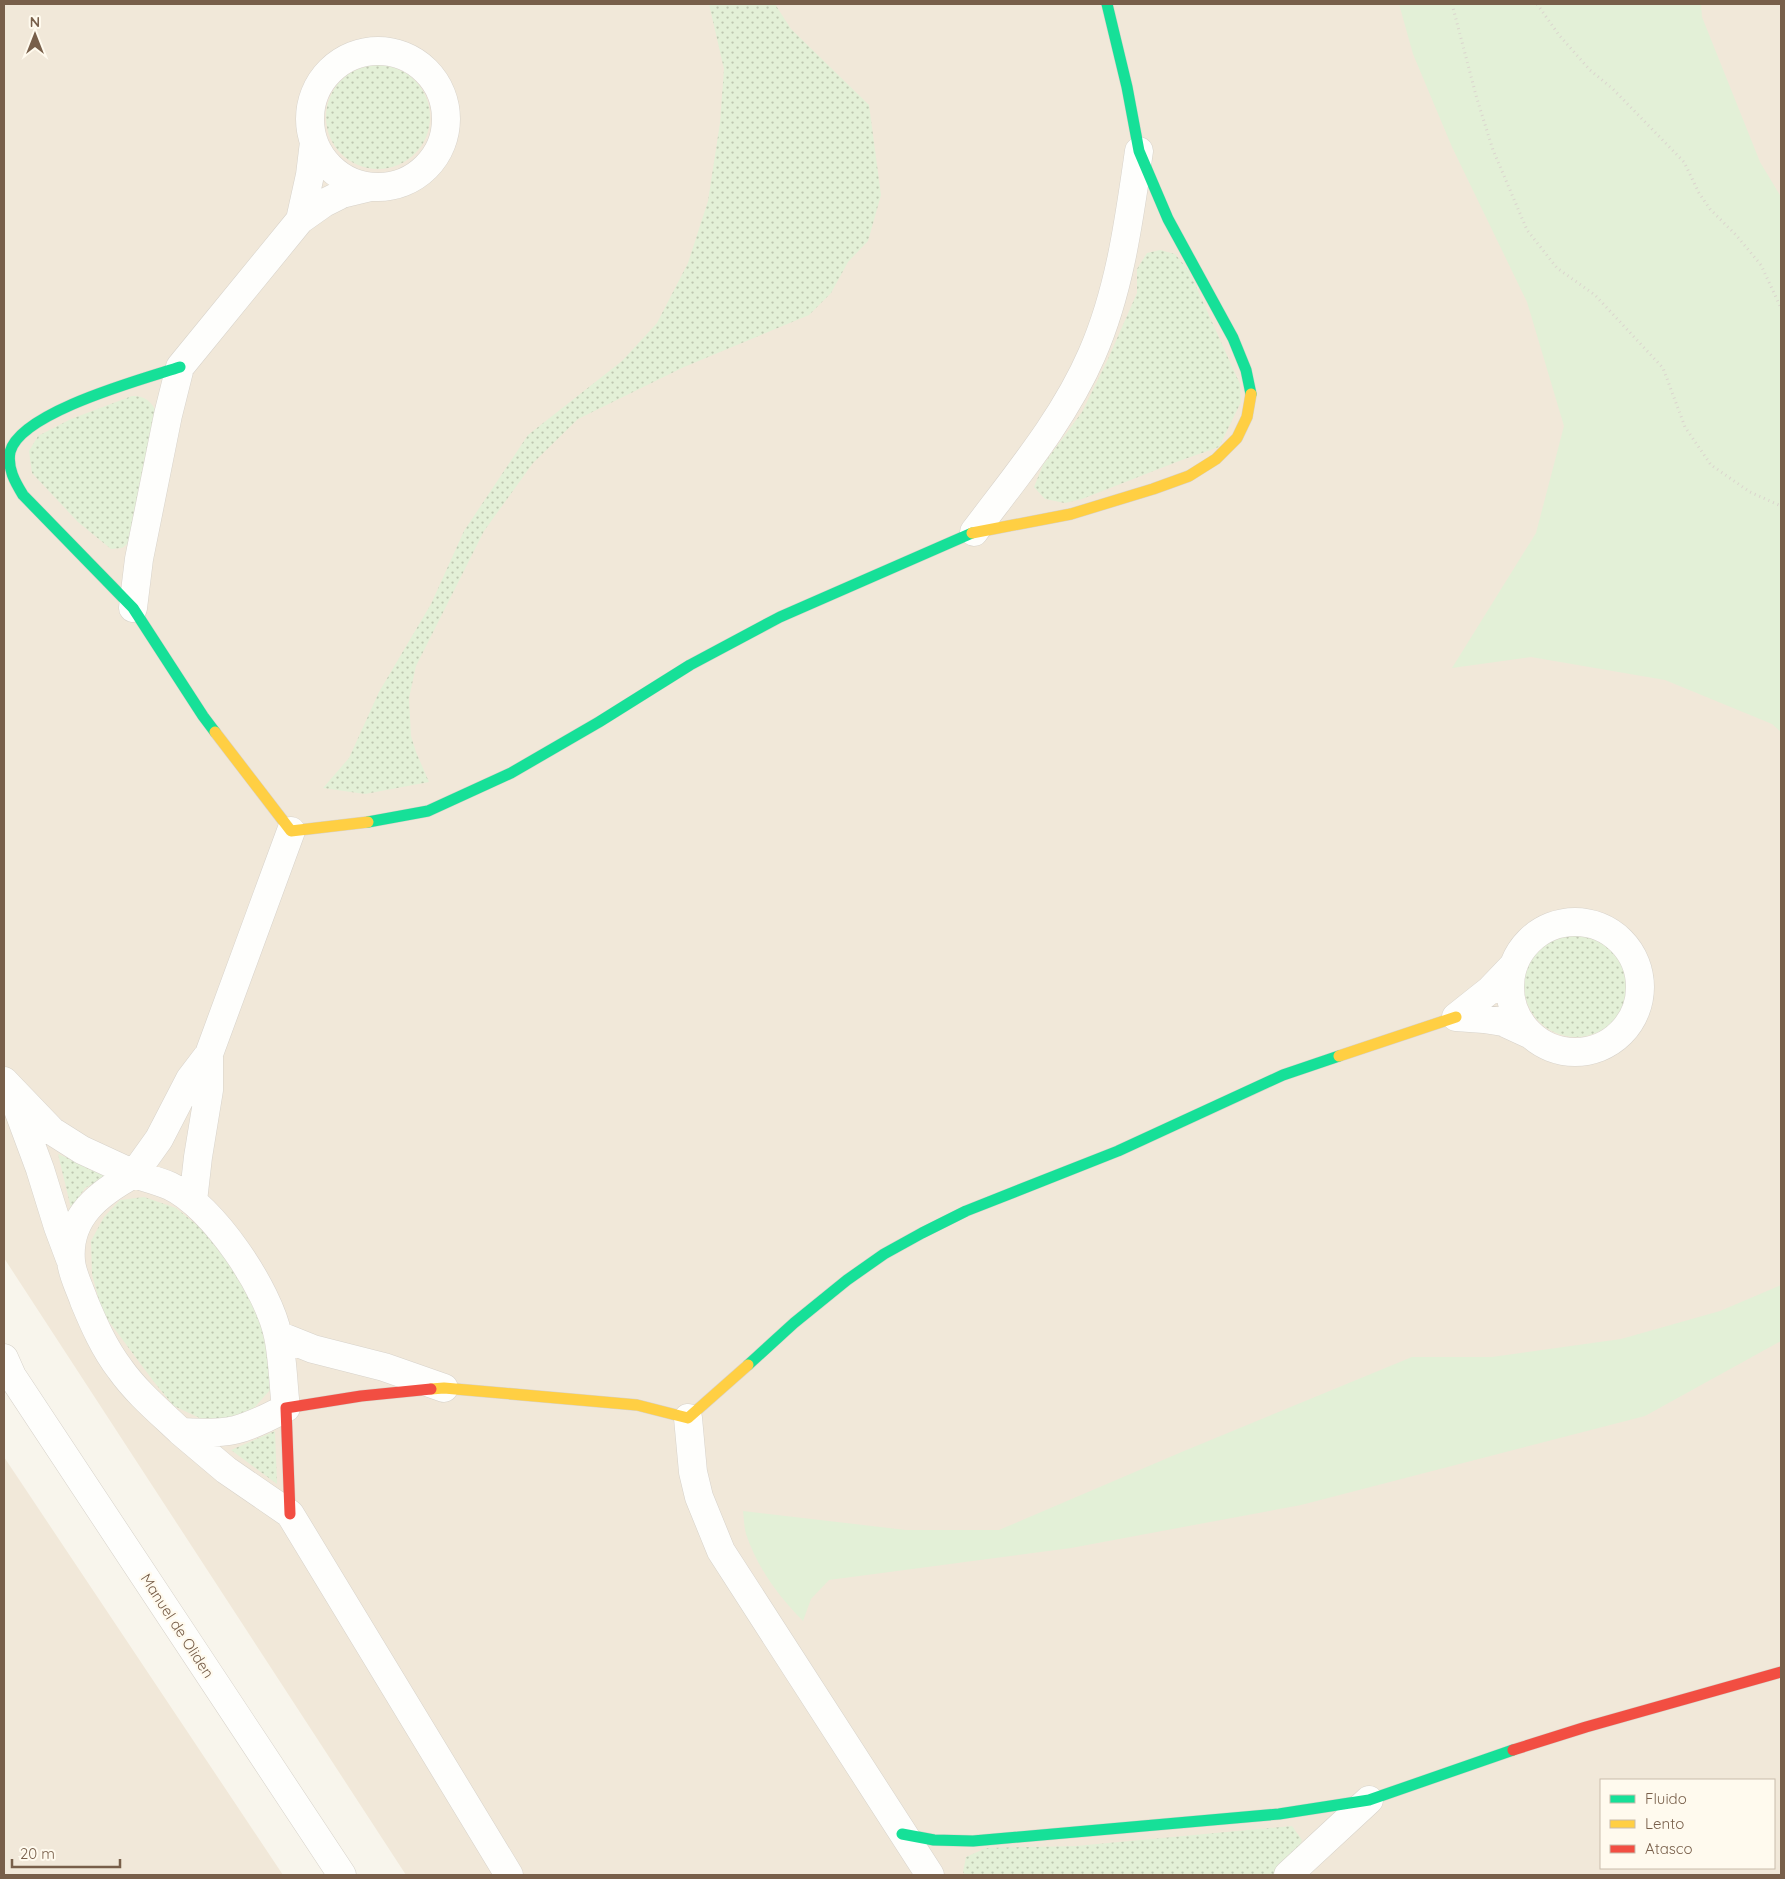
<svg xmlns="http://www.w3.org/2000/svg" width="1785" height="1879" font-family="Quicksand,sans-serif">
<defs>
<pattern id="grass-dots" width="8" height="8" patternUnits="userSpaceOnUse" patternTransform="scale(1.25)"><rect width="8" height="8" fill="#e3f0d7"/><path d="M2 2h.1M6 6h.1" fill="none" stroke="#bdc6b0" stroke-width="1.8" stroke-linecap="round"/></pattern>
</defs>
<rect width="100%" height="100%" fill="#f8f5ec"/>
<path fill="#f1e8d9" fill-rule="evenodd" d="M4 4H1781V1875H406L4 1258ZM1601 1780H1774V1868H1601Z
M4 1457 283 1875H4Z"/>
<path fill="url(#grass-dots)" d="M709 4H775L791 29 869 105 881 195 868 241 848 262 831 293 809 315 684 367 578 419 533 463 484 531 416 666 409 698 411 736 416 752 429 782 365 794 323 788 349 758 379 692 431 604 464 531 528 435 622 361 657 323 688 263 708 201 720 123 724 69Z
M326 117a52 52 0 1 1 104 0a52 52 0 1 1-104 0Z
M1160 250 1175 254 1189 271 1240 384 1241 402 1219 447 1179 461 1082 499 1065 503 1045 499 1034 487 1043 465 1082 412 1108 359 1137 293V269L1147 253Z
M132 396C148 396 153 404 159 417L131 541 122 548 111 549 78 522 32 473 29 451 38 436 71 419Z
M1524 985a52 52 0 1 1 104 0a52 52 0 1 1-104 0Z
M58 1154 109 1175 85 1188 71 1208Z
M144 1197 176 1208 219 1243 251 1295 272 1357 270 1390 254 1408 229 1418 206 1421 174 1406 154 1382 102 1312 92 1274 91 1241 104 1217 120 1200Z
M275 1431 277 1484 231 1450Z
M1292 1826 1302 1840 1297 1853 1273 1875H965L963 1872 966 1857 986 1848 1076 1846Z"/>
<path fill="#e3f0d7" d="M1399 4H1701L1702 17 1760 162 1781 197V732L1772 724 1665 680 1531 657 1452 668 1536 533 1564 426 1527 302 1452 147 1413 54Z
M1781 1285V1341L1645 1416 1301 1505 1071 1548 829 1580 811 1599 803 1621C779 1597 757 1567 746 1534 744 1527 744 1518 743 1511L906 1530H999L1184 1451 1412 1357H1492L1621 1339 1720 1311Z"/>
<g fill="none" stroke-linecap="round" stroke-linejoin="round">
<g stroke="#d7d2ca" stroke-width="29">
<path id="street" d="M310 119a68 68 0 1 1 136 0a68 68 0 1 1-136 0Z
M314 142 310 175 300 220 324 203 342 194 371 187
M974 532C1016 476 1064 419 1092 354 1120 290 1129 220 1139 151
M133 608 139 559 168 415 180 367 300 220
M1510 987a65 65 0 1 1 130 0a65 65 0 1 1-130 0Z
M1512 967 1490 990 1456 1017 1484 1019 1503 1022 1529 1034
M4 1081 52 1131 82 1150 134 1174 159 1139 190 1079 209 1054 291 831
M14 1099 40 1169 58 1227 70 1259
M134 1174C146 1178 159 1181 170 1186 213 1206 269 1290 278 1336 283 1359 283 1384 286 1408 243 1431 230 1435 181 1432 160 1412 137 1393 120 1369 104 1348 94 1325 84 1301 80 1289 72 1274 71 1261 67 1217 99 1193 134 1174Z
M193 1201 198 1157 209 1090V1054
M278 1335 313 1349 384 1367 444 1388
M4 1358 12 1376 342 1875
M688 1418 693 1472 699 1497 721 1551 930 1875
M181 1432 226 1470 290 1514 509 1875
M1288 1875 1369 1800"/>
</g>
<g stroke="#d8d2ca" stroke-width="12">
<path id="fast" d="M1107 4 1127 87 1139 151 1168 219 1233 338 1246 370 1251 394
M180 367C143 379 20 412 10 452 7 468 15 482 23 495L133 608 203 716 215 732
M368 822 428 811 511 773 599 722 690 665 780 617 972 533
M748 1365 794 1323 847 1280 884 1254 922 1233 966 1211 1118 1151 1283 1075 1339 1056
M902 1834 934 1840 973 1841 1279 1814 1369 1800 1513 1750"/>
</g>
<g stroke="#d8d2ca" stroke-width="12">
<path id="slow" d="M972 533 1071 514 1153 489 1189 476 1216 459 1237 438 1247 417 1251 394
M215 732 291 831 368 822
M1339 1056 1456 1017
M431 1389 444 1388 637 1405 688 1418 748 1365"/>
</g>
<g stroke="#d8d2ca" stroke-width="12">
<path id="jam" d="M290 1514 286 1408 361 1396 431 1389
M1513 1750 1586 1727 1781 1672"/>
</g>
<path stroke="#dbd5ce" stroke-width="3" stroke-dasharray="1 4" stroke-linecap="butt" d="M1452 4 1477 99 1493 150 1527 230 1557 268 1595 295 1663 368 1685 427 1711 465 1750 492 1781 506
M1537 4 1559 35 1590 70 1613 89 1684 162 1699 193 1710 209 1736 235 1761 265 1781 308"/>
<use href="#street" stroke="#fefefc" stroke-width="28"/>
<use href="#fast" stroke="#16e098" stroke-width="11"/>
<use href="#slow" stroke="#ffcf43" stroke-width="11"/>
<use href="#jam" stroke="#f24e42" stroke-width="11"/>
</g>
<g text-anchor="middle" stroke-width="4.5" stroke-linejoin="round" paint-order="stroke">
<g font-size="15" fill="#785f4a" stroke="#fffaee">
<text transform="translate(177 1626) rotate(57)" y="5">Manuel de Oliden</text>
</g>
</g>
<rect width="1785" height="1879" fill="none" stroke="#785f4a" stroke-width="10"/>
<rect x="1600" y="1779" width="175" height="90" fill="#fffaee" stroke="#c9bcac"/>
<rect x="1610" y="1795" width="25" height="8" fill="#16e098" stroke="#c9bcac"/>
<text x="1645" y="1804" font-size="15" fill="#785f4a">Fluido</text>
<rect x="1610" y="1820" width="25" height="8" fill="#ffcf43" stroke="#c9bcac"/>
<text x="1645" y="1829" font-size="15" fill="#785f4a">Lento</text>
<rect x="1610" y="1845" width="25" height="8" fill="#f24e42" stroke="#c9bcac"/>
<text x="1645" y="1854" font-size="15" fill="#785f4a">Atasco</text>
<g transform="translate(35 35)" stroke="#fffaee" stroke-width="4" paint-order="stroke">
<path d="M0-4L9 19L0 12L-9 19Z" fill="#785f4a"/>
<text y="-8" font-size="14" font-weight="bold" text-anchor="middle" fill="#785f4a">N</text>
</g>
<path d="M12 1859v8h108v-8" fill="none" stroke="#785f4a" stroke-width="2.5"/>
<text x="20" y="1859" font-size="15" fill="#785f4a" stroke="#fffaee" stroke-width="4" paint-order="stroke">20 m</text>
</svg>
